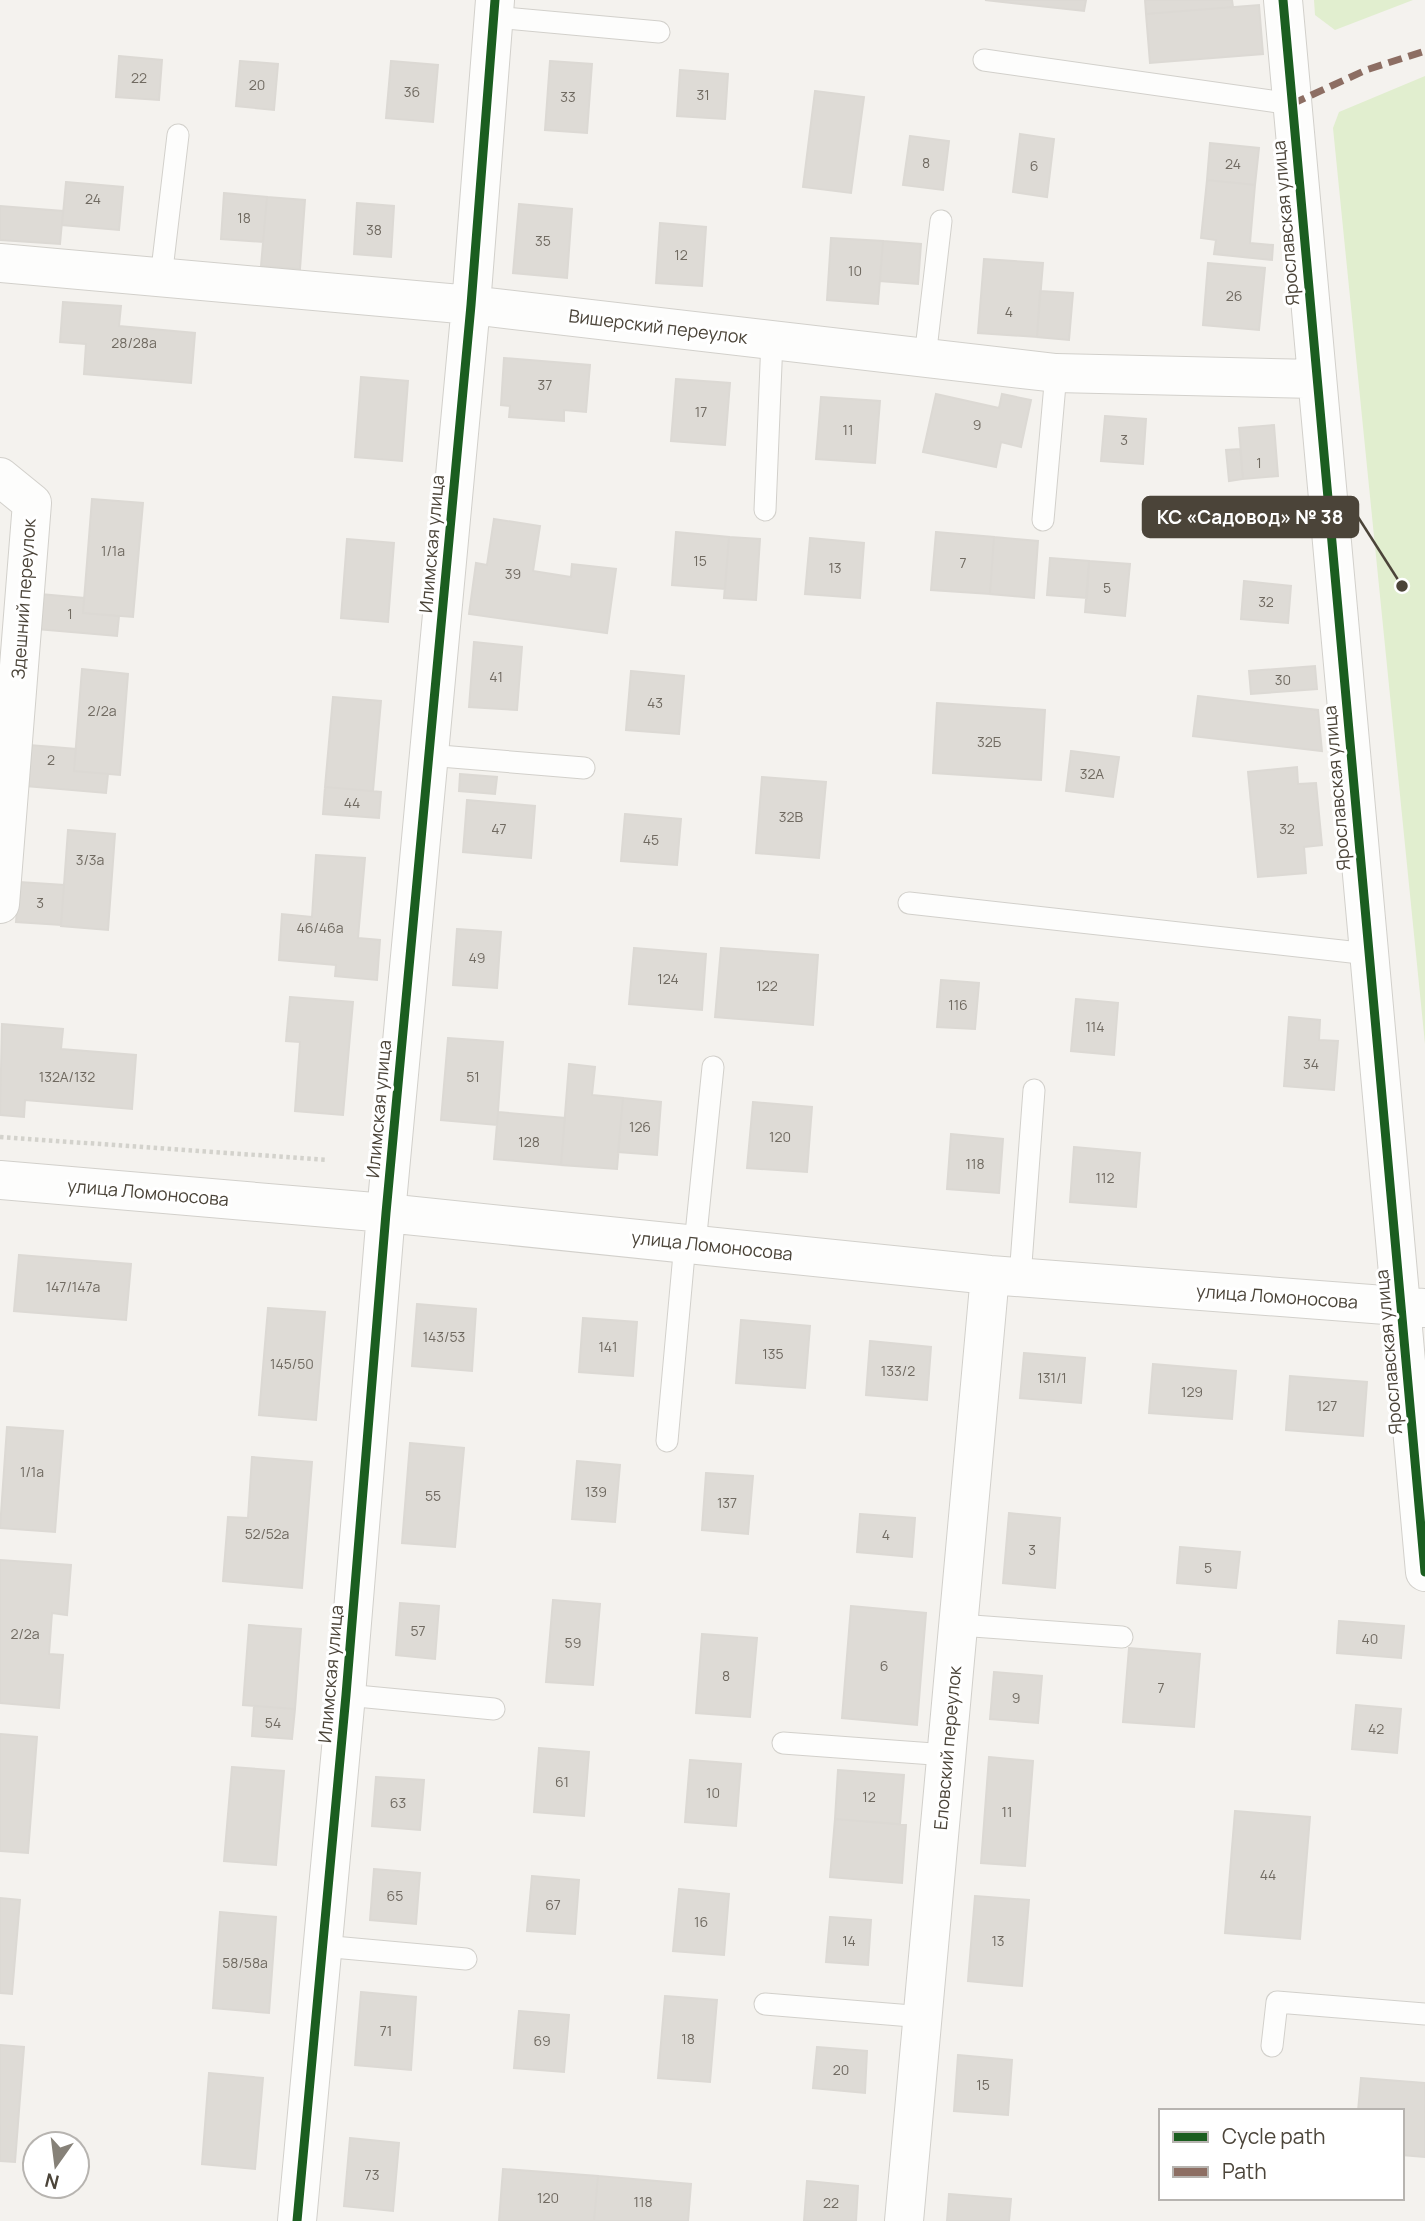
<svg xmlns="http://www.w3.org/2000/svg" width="1425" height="2221" font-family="Manrope,sans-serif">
<rect width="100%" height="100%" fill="#f4f2ee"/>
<path fill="#e1eecf" d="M1314 0H1413L1335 30 1315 15Z
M1425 76V1044L1333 128 1339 112Z"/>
<path fill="#dedbd6" stroke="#dcd9d4" stroke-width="2" d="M985 0H1086L1084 11Z
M1145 0H1232L1233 7 1146 14Z
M1259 5 1263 54 1150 63 1146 14Z
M119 56 162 60 159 100 116 97Z
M240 61 278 64 274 110 236 106Z
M391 61 438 65 433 122 386 118Z
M550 61 592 64 587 133 545 130Z
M680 70 728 74 725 119 677 116Z
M815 91 864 97 851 193 803 187Z
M1020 134 1054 139 1047 197 1013 192Z
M910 136 949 141 943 190 903 185Z
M1210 143 1259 148 1255 185 1207 180Z
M1207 180 1255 185 1250 243 1273 245 1272 260 1214 254 1216 240 1201 238Z
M66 182 123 187 119 230 62 225Z
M224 193 267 197 263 242 221 239Z
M267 197 305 200 300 269 261 266Z
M357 203 394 206 391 257 354 254Z
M519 204 572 209 567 278 513 273Z
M0 206 63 211 60 244 0 240Z
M660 223 706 227 702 286 656 283Z
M831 238 883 241 878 304 827 300Z
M883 241 921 244 918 284 880 281Z
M984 259 1043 263 1037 337 978 333Z
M1208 263 1265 268 1259 330 1203 325Z
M1040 291 1073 293 1069 340 1037 337Z
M63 302 121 306 119 326 195 333 191 383 84 374 86 344 60 342Z
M504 358 590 365 586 412 564 410V421L509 417 510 406 501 405Z
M361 377 408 381 402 461 355 457Z
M676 379 730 383 725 445 671 441Z
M936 394 999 408 1002 394 1031 400 1021 447 1001 442 996 467 923 452Z
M821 397 880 401 875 463 816 459Z
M1105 416 1146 419 1143 464 1101 461Z
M1274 425 1278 476 1243 479 1239 428Z
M1240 449 1243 479 1229 481 1226 450Z
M92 499 143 503 133 617 83 613Z
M494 519 540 526 533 571 571 577 572 564 616 569 607 633 469 614 476 563 487 565Z
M676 532 729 537 725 589 672 585Z
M936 532 994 537 990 594 931 590Z
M729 537 760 539 756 600 724 598Z
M994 537 1038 541 1034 598 990 594Z
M810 538 864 543 860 598 805 594Z
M347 539 394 543 388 622 341 618Z
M1050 558 1089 561 1087 598 1047 595Z
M1089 561 1130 564 1125 616 1085 612Z
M1244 581 1291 586 1288 623 1241 619Z
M40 594 84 598 83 613 119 616 117 636 37 629Z
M474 642 522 647 517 710 469 707Z
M1315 666 1317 689 1251 694 1249 671Z
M82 669 128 674 120 775 74 771Z
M631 671 684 676 679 734 626 730Z
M1198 696 1318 710 1322 751 1193 736Z
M333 697 381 701 373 791 325 787Z
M937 703 1045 710 1041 780 933 773Z
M29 745 76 749 74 771 108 774 106 793 26 786Z
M1071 751 1119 757 1113 797 1066 791Z
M1297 767 1298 784 1316 783 1322 845 1304 847 1306 873 1258 877 1248 772Z
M460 774 497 777 495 794 459 791Z
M762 777 826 782 819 858 756 853Z
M325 787 381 792 379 818 323 814Z
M467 800 535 806 531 858 463 852Z
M625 814 681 819 677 865 621 861Z
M68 830 115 834 108 930 61 926Z
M316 855 365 858 358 938 380 940 377 980 335 976 336 965 279 960 282 914 312 917Z
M19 882 64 885 61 925 16 922Z
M457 929 501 932 497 988 453 985Z
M634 948 706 954 702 1010 629 1004Z
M721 948 818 955 813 1025 715 1017Z
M941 980 979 983 975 1029 937 1027Z
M290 997 353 1002 343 1115 295 1111 300 1042 286 1041Z
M1076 999 1118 1003 1114 1055 1071 1051Z
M1289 1017 1320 1020 1319 1040 1338 1041 1334 1090 1284 1086Z
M2 1024 63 1029 61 1049 136 1055 132 1109 25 1100 24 1117 0 1115Z
M448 1038 503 1042 497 1125 441 1120Z
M569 1064 595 1067 592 1095 623 1098 617 1169 561 1165Z
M623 1098 661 1102 657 1155 618 1152Z
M753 1102 812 1107 807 1172 747 1168Z
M498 1112 565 1118 561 1165 494 1159Z
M951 1134 1003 1139 999 1193 947 1189Z
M1074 1147 1140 1153 1136 1207 1070 1202Z
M19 1255 131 1264 126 1320 14 1311Z
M417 1304 476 1309 472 1371 412 1366Z
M268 1308 325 1312 316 1420 259 1415Z
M583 1318 637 1322 633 1376 579 1372Z
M741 1320 810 1326 805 1388 736 1383Z
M870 1341 931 1347 927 1400 866 1395Z
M1024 1353 1085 1358 1081 1403 1020 1398Z
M1153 1364 1236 1371 1232 1419 1149 1413Z
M1290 1376 1367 1382 1363 1436 1286 1430Z
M7 1427 63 1431 55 1532 0 1528Z
M410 1443 464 1448 455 1547 402 1543Z
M252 1457 312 1462 302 1588 223 1581 228 1517 248 1518Z
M577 1461 620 1465 615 1522 572 1519Z
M706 1473 753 1476 748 1534 702 1530Z
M1009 1513 1060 1518 1055 1588 1003 1583Z
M860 1514 915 1518 912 1557 857 1552Z
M1180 1547 1240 1552 1236 1588 1177 1583Z
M0 1560 71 1565 67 1615 52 1613 49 1654 63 1655 59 1708 0 1703Z
M553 1600 600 1604 593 1685 546 1682Z
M400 1603 439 1606 435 1659 396 1655Z
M851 1606 926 1613 917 1725 842 1718Z
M1339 1621 1404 1626 1401 1658 1337 1653Z
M249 1625 301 1629 295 1709 243 1705Z
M702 1634 757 1638 750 1717 696 1713Z
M1129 1648 1200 1654 1194 1727 1123 1722Z
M994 1672 1042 1676 1038 1723 990 1719Z
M1356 1705 1401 1709 1397 1753 1352 1749Z
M254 1706 295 1709 292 1739 252 1736Z
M0 1734 37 1737 28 1853 0 1851Z
M539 1748 589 1752 584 1816 534 1812Z
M989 1757 1033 1761 1025 1866 981 1863Z
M690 1760 741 1764 736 1826 685 1822Z
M232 1767 284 1771 276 1865 224 1861Z
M838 1770 904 1775 900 1824 835 1819Z
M376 1777 424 1780 420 1830 372 1826Z
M1235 1811 1310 1817 1300 1939 1225 1933Z
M835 1819 906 1825 902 1883 830 1877Z
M374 1869 420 1873 416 1924 370 1920Z
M532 1876 579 1880 575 1934 527 1931Z
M679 1889 729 1894 724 1955 673 1951Z
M975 1896 1029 1900 1022 1986 968 1981Z
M0 1898 20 1900 12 1994 0 1993Z
M220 1912 276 1917 269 2013 213 2008Z
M830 1917 871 1920 868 1965 826 1962Z
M361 1992 416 1997 411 2070 355 2065Z
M665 1996 717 2000 710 2082 658 2078Z
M519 2011 569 2015 564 2072 514 2068Z
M0 2045 24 2047 15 2162 0 2161Z
M817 2047 867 2051 865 2093 813 2088Z
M958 2055 1012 2060 1008 2115 954 2111Z
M209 2073 263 2078 255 2169 202 2164Z
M1361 2078 1425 2083V2157L1402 2155V2111H1358Z
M350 2138 399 2143 393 2211 344 2206Z
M503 2169 598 2176 594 2221H499Z
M598 2176 691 2184 688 2221H594Z
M807 2181 858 2186 856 2221H804Z
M949 2194 1011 2199 1009 2221H947Z"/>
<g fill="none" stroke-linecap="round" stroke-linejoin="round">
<g stroke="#d2d0cb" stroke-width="23">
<path id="service" d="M494 17 659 32
M984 60 1292 104
M161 278 178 135
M925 358 941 221
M765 510 772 340
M1043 520 1056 373
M428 755 584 768
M909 903 1369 954
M695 1244 713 1067
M1020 1277 1034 1090
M667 1441 685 1243
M959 1625 1122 1637
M346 1695 494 1709
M783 1743 947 1755
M322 1946 466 1959
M765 2004 924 2017
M1272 2046 1277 2002 1425 2014"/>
</g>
<g stroke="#d2d0cb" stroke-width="40">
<path id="minor" d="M1283 0 1425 1572
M0 263 471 305 1056 373 1316 379
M0 477 32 503 0 904
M0 1180 386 1213 990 1275 1425 1308
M297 2221 346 1695 386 1213 471 305 495 0
M904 2221 990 1275"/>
</g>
<path stroke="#d3d2cc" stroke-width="4.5" stroke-dasharray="3.5 3.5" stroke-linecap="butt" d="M0 1137 328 1160"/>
<use href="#service" stroke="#fdfdfc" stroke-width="21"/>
<use href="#minor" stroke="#fdfdfc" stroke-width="38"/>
<path stroke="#8d6e63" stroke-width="7" stroke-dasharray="14 7" stroke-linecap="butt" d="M1292 104 1366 70 1425 51"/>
<g stroke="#fff" stroke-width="13">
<path id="cycleway" d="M1283 0 1425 1572
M297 2221 346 1695 386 1213 471 305 495 0"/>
</g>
<use href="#cycleway" stroke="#1b5e20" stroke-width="9"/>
</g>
<g text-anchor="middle" stroke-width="6" stroke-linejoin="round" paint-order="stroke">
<g font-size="14" fill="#706a61">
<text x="139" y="83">22</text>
<text x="257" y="90">20</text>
<text x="412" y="97">36</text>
<text x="703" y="100">31</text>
<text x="568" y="102">33</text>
<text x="926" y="168">8</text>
<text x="1233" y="169">24</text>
<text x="1034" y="171">6</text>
<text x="93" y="204">24</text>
<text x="244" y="223">18</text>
<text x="374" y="235">38</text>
<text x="543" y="246">35</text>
<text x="681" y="260">12</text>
<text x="855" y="276">10</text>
<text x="1234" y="301">26</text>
<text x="1009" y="317">4</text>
<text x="134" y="348">28/28а</text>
<text x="545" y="390">37</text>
<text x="701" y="417">17</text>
<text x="977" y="430">9</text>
<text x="848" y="435">11</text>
<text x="1124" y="445">3</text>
<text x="1259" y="468">1</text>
<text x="113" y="556">1/1а</text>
<text x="700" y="566">15</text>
<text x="963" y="568">7</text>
<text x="835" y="573">13</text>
<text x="513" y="579">39</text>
<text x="1107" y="593">5</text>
<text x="1266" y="607">32</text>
<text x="70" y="619">1</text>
<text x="496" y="682">41</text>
<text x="1283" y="685">30</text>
<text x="655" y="708">43</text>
<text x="102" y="716">2/2а</text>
<text x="989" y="747">32Б</text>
<text x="51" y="765">2</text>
<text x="1092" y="779">32А</text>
<text x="352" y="808">44</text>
<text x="791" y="822">32В</text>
<text x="499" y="834">47</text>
<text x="1287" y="834">32</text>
<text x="651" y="845">45</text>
<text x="90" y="865">3/3а</text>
<text x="40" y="908">3</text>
<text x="320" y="933">46/46а</text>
<text x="477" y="963">49</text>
<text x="668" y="984">124</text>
<text x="767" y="991">122</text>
<text x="958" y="1010">116</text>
<text x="1095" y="1032">114</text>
<text x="1311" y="1069">34</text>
<text x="67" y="1082">132А/132</text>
<text x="473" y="1082">51</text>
<text x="640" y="1132">126</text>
<text x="780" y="1142">120</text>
<text x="529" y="1147">128</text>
<text x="975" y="1169">118</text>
<text x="1105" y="1183">112</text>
<text x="73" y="1292">147/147а</text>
<text x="444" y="1342">143/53</text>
<text x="608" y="1352">141</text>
<text x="773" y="1359">135</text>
<text x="292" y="1369">145/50</text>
<text x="898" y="1376">133/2</text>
<text x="1052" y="1383">131/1</text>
<text x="1192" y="1397">129</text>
<text x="1327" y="1411">127</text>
<text x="32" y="1477">1/1а</text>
<text x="596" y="1497">139</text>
<text x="433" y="1501">55</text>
<text x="727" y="1508">137</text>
<text x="267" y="1539">52/52а</text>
<text x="886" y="1540">4</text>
<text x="1032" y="1555">3</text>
<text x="1208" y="1573">5</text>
<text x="418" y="1636">57</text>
<text x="25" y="1639">2/2а</text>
<text x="1370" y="1644">40</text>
<text x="573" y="1648">59</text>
<text x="884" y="1671">6</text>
<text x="726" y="1681">8</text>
<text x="1161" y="1693">7</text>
<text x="1016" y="1703">9</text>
<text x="273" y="1728">54</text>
<text x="1376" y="1734">42</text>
<text x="562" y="1787">61</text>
<text x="713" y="1798">10</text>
<text x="869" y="1802">12</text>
<text x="398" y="1808">63</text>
<text x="1007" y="1817">11</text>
<text x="1268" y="1880">44</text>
<text x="395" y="1901">65</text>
<text x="553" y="1910">67</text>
<text x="701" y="1927">16</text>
<text x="849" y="1946">14</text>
<text x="998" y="1946">13</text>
<text x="245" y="1968">58/58а</text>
<text x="386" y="2036">71</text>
<text x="688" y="2044">18</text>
<text x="542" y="2046">69</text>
<text x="841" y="2075">20</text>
<text x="983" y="2090">15</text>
<text x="372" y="2180">73</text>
<text x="548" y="2203">120</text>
<text x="643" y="2207">118</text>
<text x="831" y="2208">22</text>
</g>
<g font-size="18" fill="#4b4439" stroke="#fff">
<text transform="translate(1286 223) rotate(-95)" y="6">Ярославская улица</text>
<text transform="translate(658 327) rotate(7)" y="6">Вишерский переулок</text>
<text transform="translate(432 544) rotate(-85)" y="6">Илимская улица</text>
<text transform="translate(24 599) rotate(-86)" y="6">Здешний переулок</text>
<text transform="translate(1337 788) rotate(-95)" y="6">Ярославская улица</text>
<text transform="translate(379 1109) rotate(-85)" y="6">Илимская улица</text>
<text transform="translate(148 1193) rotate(5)" y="6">улица Ломоносова</text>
<text transform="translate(712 1246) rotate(6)" y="6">улица Ломоносова</text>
<text transform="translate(1277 1297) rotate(4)" y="6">улица Ломоносова</text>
<text transform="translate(1389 1352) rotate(-95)" y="6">Ярославская улица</text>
<text transform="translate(331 1674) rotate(-85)" y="6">Илимская улица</text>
<text transform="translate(948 1748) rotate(-85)" y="6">Еловский переулок</text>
</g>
</g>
<path fill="none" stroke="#4b4439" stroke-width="2.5" d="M1402 586L1358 517"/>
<circle fill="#4b4439" stroke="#fff" stroke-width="2.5" cx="1402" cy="586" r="7"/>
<rect fill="#4b4439" stroke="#4b4439" stroke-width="2.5" x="1143" y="497" width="215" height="40" rx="7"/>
<g font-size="19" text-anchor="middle" font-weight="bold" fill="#fff">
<text x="1250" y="524">КС «Садовод» № 38</text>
</g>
<rect x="1159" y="2109" width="245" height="91" fill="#ffffff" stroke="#b7b4b0" stroke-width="2"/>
<rect x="1173" y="2132" width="35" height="10" fill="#1b5e20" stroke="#b7b4b0" stroke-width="2"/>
<text x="1222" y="2144" font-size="21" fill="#4b4439">Cycle path</text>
<rect x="1173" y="2167" width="35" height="10" fill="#8d6e63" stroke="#b7b4b0" stroke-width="2"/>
<text x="1222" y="2179" font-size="21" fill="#4b4439">Path</text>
<g transform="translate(56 2165) rotate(194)"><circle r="33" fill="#ffffff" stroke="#b7b4b0" stroke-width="2"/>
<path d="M0-5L12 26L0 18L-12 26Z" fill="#868178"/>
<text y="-10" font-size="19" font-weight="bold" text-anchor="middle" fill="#4b4439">N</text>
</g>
</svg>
